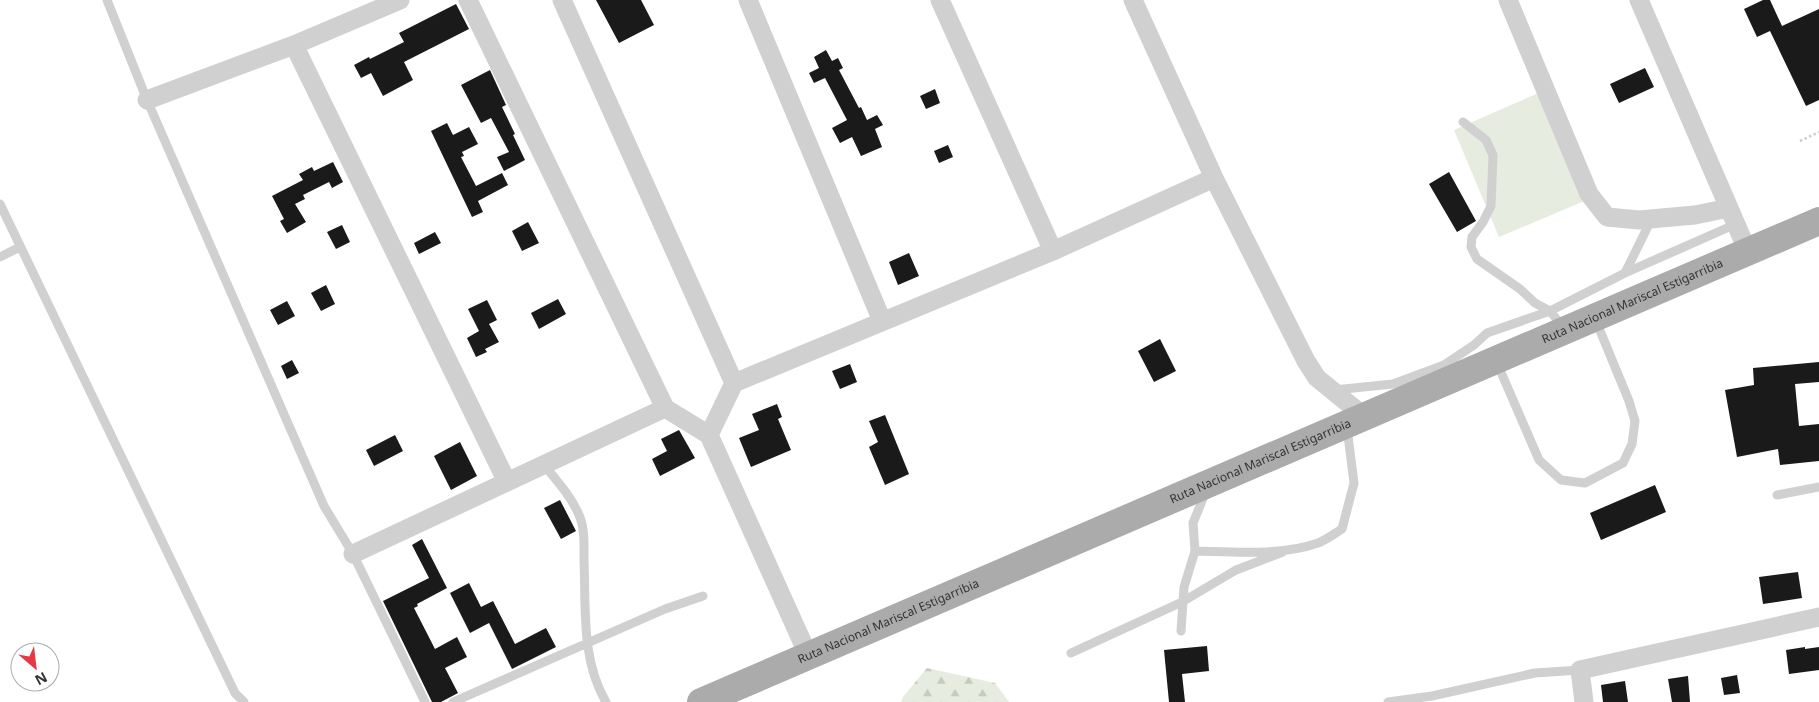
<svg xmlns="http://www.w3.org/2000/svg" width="1819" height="702" font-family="'Noto Sans',sans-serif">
<defs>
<pattern id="forest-firs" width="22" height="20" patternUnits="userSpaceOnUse" patternTransform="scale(1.25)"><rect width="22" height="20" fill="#e6ecdf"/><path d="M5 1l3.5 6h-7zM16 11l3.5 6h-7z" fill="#c6cbc0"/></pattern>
</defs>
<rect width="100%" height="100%" fill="#fff"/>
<path fill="url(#forest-firs)" d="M927 668 995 683 1009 702H901L903 697Z"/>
<path fill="#e6ecdf" d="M1543 91 1589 199 1499 237 1454 130Z"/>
<path fill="#1a1a1a" d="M596 0H641L654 25 619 43Z
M1763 0H1770L1782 26 1819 9V100L1806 106 1770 31 1757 37 1744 9Z
M456 4 469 29 404 62 413 80 383 96 371 73 361 78 354 65 369 57 370 59 404 42 399 33Z
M826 50 832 61 838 58 843 68 839 70 859 108 861 107 867 120 877 115 883 125 875 129 882 147 861 156 852 137 840 143 832 128 847 120 825 78 814 83 809 73 819 68 814 57Z
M1645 68 1654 87 1619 103 1610 84Z
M490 70 506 105 502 107 515 134 513 135 525 160 504 171 497 157 509 152 491 118 481 123 461 85Z
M935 89 940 103 926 109 920 96Z
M447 123 453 135 469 127 478 144 462 152 464 156 461 157 476 186 502 173 508 185 478 201 483 212 472 217 431 131Z
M948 145 953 157 939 163 934 151Z
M333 162 343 182 332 188 329 182 303 195 305 199 295 204 306 222 287 233 280 221 284 219 272 196 303 180 299 174 312 167 314 171Z
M1449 172 1476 221 1457 232 1429 184Z
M528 222 539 243 522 251 512 231Z
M342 225 350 242 336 249 327 232Z
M435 232 441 243 419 254 414 243Z
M909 253 919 276 898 285 889 262Z
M326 285 335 304 321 311 311 293Z
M558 299 566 314 539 329 531 313Z
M487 300 497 320 489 324 499 342 485 349 487 352 476 357 467 338 479 331 468 309Z
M287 301 295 316 278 325 270 310Z
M1160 339 1176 371 1154 382 1138 351Z
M292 360 299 373 287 379 281 366Z
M1819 362V382L1795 384 1799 426 1819 424V461L1780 465 1778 449 1737 457 1725 390 1754 385 1753 368Z
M850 364 857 382 840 389 832 371Z
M777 404 782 417 778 419 791 450 751 467 739 438 759 430 752 414Z
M885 415 909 474 885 485 869 447 878 442 869 421Z
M679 430 695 458 660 476 652 459 667 451 661 439Z
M395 435 403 451 374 466 366 450Z
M460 442 477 476 451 490 434 456Z
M1655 485 1666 512 1601 540 1590 513Z
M560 500 576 531 561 539 544 508Z
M422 539 447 588 417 604 418 606 414 608 435 649 457 637 467 657 445 668 458 693 441 702H432L383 601 429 578 412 545Z
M1798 572 1802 598 1763 604 1759 577Z
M469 583 481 607 493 601 515 644 546 628 556 647 512 669 489 623 470 633 450 593Z
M1207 646 1209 671 1182 674 1185 702H1169L1164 650Z
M1805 647V649L1819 647V670L1789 674 1786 650Z
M1737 675 1740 693 1724 695 1721 678Z
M1688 676 1690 702H1672L1668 679Z
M1625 681 1628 702H1603L1601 685Z"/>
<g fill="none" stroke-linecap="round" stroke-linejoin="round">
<path stroke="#cdcdcd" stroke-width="2.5" stroke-dasharray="2.5 2.5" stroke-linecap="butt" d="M1800 141 1819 132"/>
<path stroke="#d0d0d0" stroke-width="9" d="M107 0 147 100 324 506 353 554 425 702
M1463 122 1486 140 1493 155 1491 206 1483 222 1472 237 1471 247 1477 259 1520 289 1535 303 1550 311 1563 327
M0 204 235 693 244 702
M0 257 20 247
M1625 273 1651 220
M1497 363 1539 460 1561 480 1585 483 1623 463 1632 444 1635 421 1629 401 1596 321
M1334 390 1393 384 1444 365 1474 345 1487 333 1550 311 1625 273 1736 224
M544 465C557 481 571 496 579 515 585 528 584 546 584 560 586 608 581 660 606 702
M1777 495 1819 487
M1195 551C1234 552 1281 556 1318 543 1326 540 1334 534 1342 529L1354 483 1347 428
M1181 631 1184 587 1195 551 1193 523 1206 491
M1071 653 1182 602 1236 570 1283 552
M453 702 665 609 703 596
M1388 702 1432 696 1535 673 1580 670"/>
<path stroke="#d0d0d0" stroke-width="19" d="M468 0 665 408
M562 0 734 383
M748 0 882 321
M940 0 1053 251
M1133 0 1214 178 1306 361 1317 378 1365 417
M1508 0 1589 194 1607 217 1639 220 1695 215 1729 208
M1639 0 1748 252
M294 45 507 482
M147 100 294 45 400 0
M709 435 734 383 1053 251 1214 178
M353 554 665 408 709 435 809 657
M1584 702 1580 670 1819 617"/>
<path stroke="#ababab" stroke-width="28" id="s1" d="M701 702 1819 221"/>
</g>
<g text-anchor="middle" stroke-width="5" stroke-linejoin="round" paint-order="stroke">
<g font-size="12" fill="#333" stroke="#fff">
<text dy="4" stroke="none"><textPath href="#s1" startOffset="1014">Ruta Nacional Mariscal Estigarribia</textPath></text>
<text dy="4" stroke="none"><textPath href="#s1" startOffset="609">Ruta Nacional Mariscal Estigarribia</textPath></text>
<text dy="4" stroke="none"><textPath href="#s1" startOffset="204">Ruta Nacional Mariscal Estigarribia</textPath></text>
</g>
</g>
<g transform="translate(35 667) rotate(152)"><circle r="24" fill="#ffffff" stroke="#adadad"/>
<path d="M0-4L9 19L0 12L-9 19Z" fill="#e63946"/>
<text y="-8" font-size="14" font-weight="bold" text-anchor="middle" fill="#333333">N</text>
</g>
</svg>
